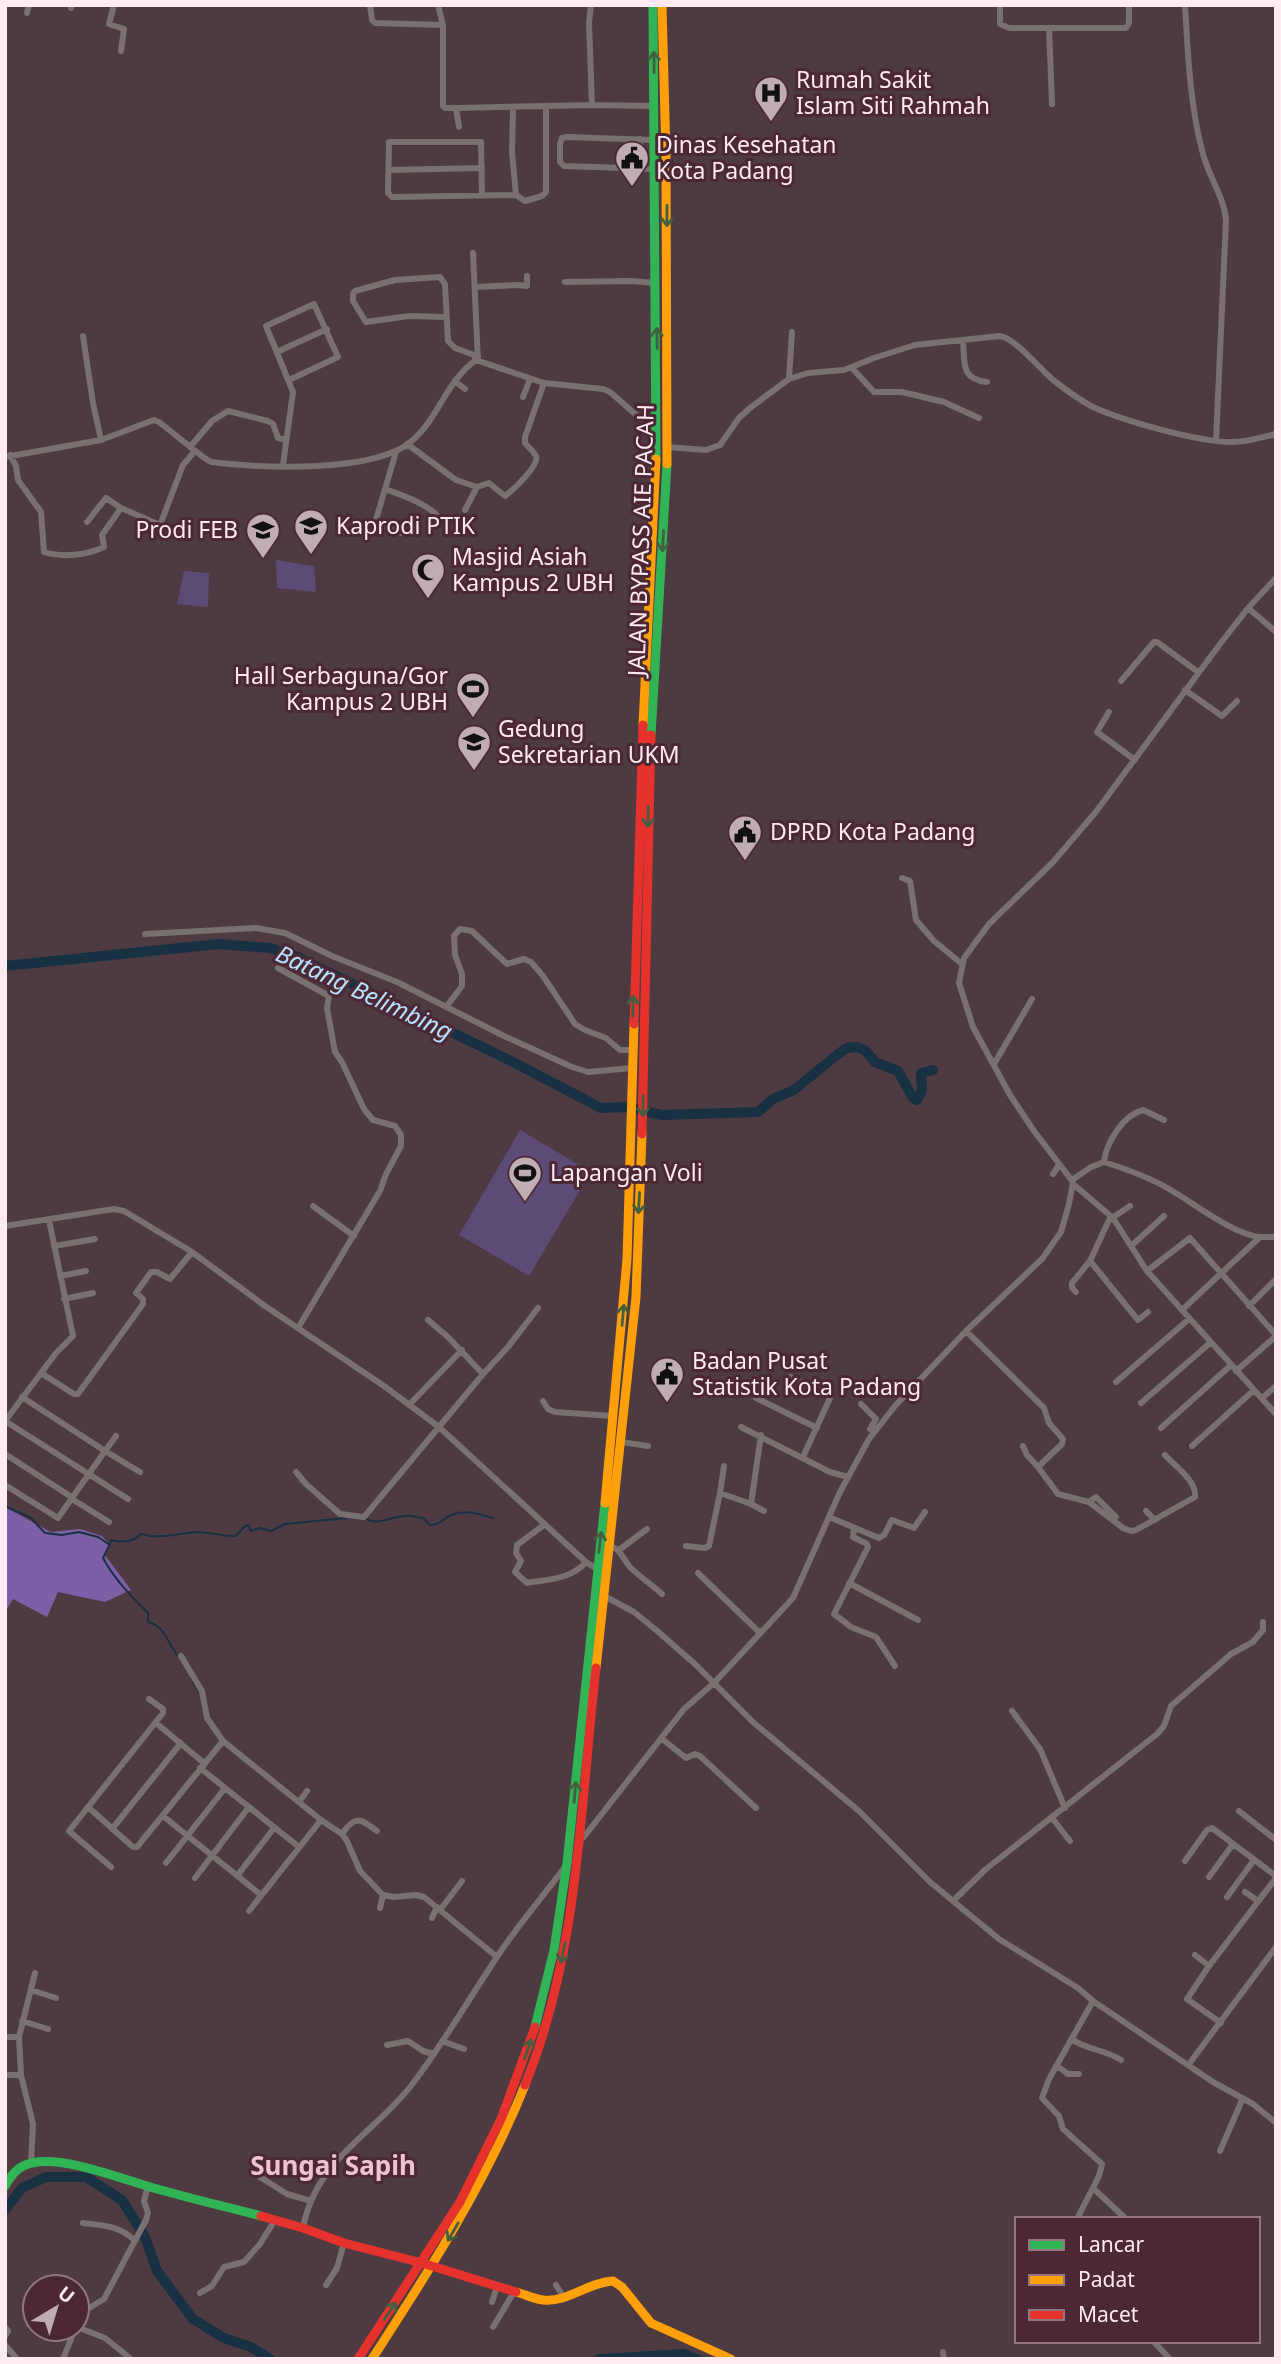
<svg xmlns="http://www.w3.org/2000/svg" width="1281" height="2364" font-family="'Noto Sans',sans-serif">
<rect width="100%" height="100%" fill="#4e3a41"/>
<path fill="#5c4a77" d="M276 560 314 566 316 592 277 588Z
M184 571 209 573 208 607 177 604Z
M520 1130 591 1172 529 1276 459 1235Z"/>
<path fill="#7c5fa6" d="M5 1507 51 1532 80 1529 102 1536 110 1545 105 1555 131 1590 105 1602 58 1592 47 1617 13 1599 5 1612Z"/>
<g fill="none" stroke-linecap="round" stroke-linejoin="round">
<path stroke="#173143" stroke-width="2" d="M5 1506 31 1518 45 1533 62 1535 79 1532 98 1537 110 1545 111 1540C121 1543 134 1542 141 1534 160 1540 179 1533 197 1532 211 1532 223 1537 236 1536L244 1527 248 1525 251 1531 259 1528 271 1531 285 1524 347 1518
M366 1519C379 1526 392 1516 406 1516 412 1515 417 1518 423 1518L430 1525C440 1525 443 1519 451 1515 466 1509 479 1514 493 1518
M109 1546 103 1558C115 1580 131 1596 148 1613V1622C164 1625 168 1644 178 1656
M191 1678 199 1692"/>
<path stroke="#173143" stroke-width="10" d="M5 966 219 944 270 948 295 956 509 1060 601 1108 624 1107 662 1115 758 1112 773 1099 794 1090 838 1054 847 1048 856 1047 865 1050 875 1062 898 1071 913 1098 917 1100 922 1091 921 1073 933 1070
M5 2210 22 2188 46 2177H86L122 2200 145 2237 157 2271 193 2319 224 2338 251 2347 270 2359
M599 2359 685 2354 697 2359"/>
<path stroke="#79716f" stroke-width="6" d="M114 5 109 24 124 29 121 51
M370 5 372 20 375 23 443 25
M438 5 443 25V106L445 108H456L592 105 589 23 591 5
M1000 5V24L1009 28H1126L1129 23V5
M1185 5C1188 56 1190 106 1203 154 1209 177 1224 197 1226 220L1216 441
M71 8 72 5
M27 13 29 5
M1049 28 1052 104
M592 105 653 106
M456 108 459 127
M640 139V168
M655 140 567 137 562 138 560 144V162L564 166 655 169
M389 170 482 168
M516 195 525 201 542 196 546 192V107
M482 196 481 142H389L388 193 392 197 516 195 512 152 513 108
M473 253 478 360
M565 282 632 281 656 283
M475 287 518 285 527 286V276
M446 317 409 316 366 322 353 301V294L355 291 395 280 440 277 445 284 448 341 455 348 474 355 476 360
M83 336 93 403 101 440
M963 340C965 363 960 379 987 382
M277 352 327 329
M852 368 874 392H902L944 402 979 418
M789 379 792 332
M456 382 465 389
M523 397 530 379
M407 444 456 480 477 487 489 483 505 496C513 490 540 465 536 456 534 452 528 447 525 443V437L544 383
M190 447 212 421 228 411 268 421 273 424 278 438 286 440
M667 447 706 450 720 445 739 418 750 408 789 379 808 373 844 370 874 358 915 345 1000 336C1015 338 1040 369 1053 380 1066 390 1079 400 1093 407 1124 421 1201 443 1234 442 1248 442 1262 437 1276 434
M396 452 375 523 401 533
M10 455 16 466 18 480 41 512 44 552C63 558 87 555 104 547L102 535 121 508 160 525 183 465 195 451
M5 457 101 440 154 420 159 422 203 457 211 462C260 468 376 474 413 440 438 418 448 379 476 360L544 383 603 389 610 392 656 432
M283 465 293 392 266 326 314 304 338 357 289 380
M385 489C404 496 424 502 439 517
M465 510 477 487
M87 522 106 498 121 508
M1248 608 1276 632
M1121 681 1154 642H1157L1198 672
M1185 690 1222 716 1237 701
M1109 712 1097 732 1135 760
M902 878 910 881 916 920 934 941 962 964
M145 934 256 928 285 933 332 956 397 982 504 1036 572 1067 588 1072 632 1068
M278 968 329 996 327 1008 335 1052 342 1062 364 1109 373 1120 395 1126 401 1135V1146L386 1174 380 1191 298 1328
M446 1007 462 986V974L455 955 454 936 460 929 472 931 507 964 524 959 531 962 543 976 575 1024 585 1030 606 1038 620 1050H633
M994 1064 1032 999
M1104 1162C1106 1143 1123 1115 1143 1110L1164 1120
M1053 1174 1059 1165
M1072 1180 1091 1167 1104 1162C1126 1169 1149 1177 1169 1189 1194 1203 1232 1234 1260 1237
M1073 1184 1113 1218 1147 1271 1182 1310
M313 1206 354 1236
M1130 1206 1109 1220 1090 1261 1138 1320 1148 1312
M5 1226 114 1209 124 1211 192 1252 265 1306 384 1386 439 1427 586 1562 597 1569
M54 1246 95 1239
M1131 1246 1164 1216
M1147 1271 1190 1238 1276 1335
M60 1276 86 1271
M1076 1292 1072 1288V1283L1090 1261
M64 1299 93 1293
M1249 1306 1276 1279
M966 1331 1044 1408 1049 1423 1063 1439 1062 1444 1038 1467 1058 1494 1089 1502 1123 1528 1131 1531 1136 1530 1195 1497C1197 1481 1175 1466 1165 1455
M1236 1371 1276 1336
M41 1373 74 1394H78L143 1304V1299L136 1293 151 1272H157L170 1279 192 1252
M483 1374 508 1347 538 1308
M790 1377 827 1394 830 1398 803 1457
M1116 1382 1189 1319
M756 1398 817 1428
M1262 1398 1276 1386
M543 1401 548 1409 555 1412 613 1416
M1141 1403 1210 1343
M861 1404 876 1419 870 1429 875 1431
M409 1405 462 1350
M1275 1413 1182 1310 1260 1237H1276
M5 1421 56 1353 73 1336 49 1220
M5 1421 128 1499
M741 1427 830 1472 848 1477
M1161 1428 1231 1365
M116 1436 105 1451 140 1472
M621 1442 648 1446
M1023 1446 1027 1455 1038 1467
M1192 1446 1254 1390
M5 1454 73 1498
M296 1472 306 1484 340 1514 364 1517 483 1374 448 1337 428 1320
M5 1485 58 1518 105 1451 22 1397
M720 1493 724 1466
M72 1499 109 1522
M1089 1502 1096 1497 1116 1517
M751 1504 764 1511
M1146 1511 1155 1520
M829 1517 879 1538 884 1535 892 1520 914 1528 925 1512
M545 1524 517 1545 516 1553 521 1561 515 1572 527 1583C549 1579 570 1580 586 1562
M854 1529 853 1537 867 1544 868 1547 834 1614 851 1627 876 1637 895 1666
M611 1546C621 1550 623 1559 630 1567 640 1577 652 1585 662 1594
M686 1546 705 1548 709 1546 720 1493 751 1504 761 1435
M619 1550 647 1529
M698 1573 760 1633
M849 1583 918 1620
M604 1596 634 1612 656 1630 695 1664 754 1723 859 1811 930 1882 999 1939 1078 1988 1093 2001 1213 2082 1253 2104 1276 2123
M181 1656 202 1691 207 1718 223 1741
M1012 1711 1040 1749 1065 1808
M156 1723 204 1763
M661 1738 686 1758 695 1754 700 1756 756 1808
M200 1768 299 1847
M299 1802 307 1791
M88 1807 133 1847H137L223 1741 321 1820 342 1834 347 1841 360 1871 383 1895 394 1897 416 1895 424 1897 497 1957
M1239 1811 1276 1840
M163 1816 261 1895
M1052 1818 1070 1841
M112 1829 181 1743
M342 1834C355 1815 360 1818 377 1831
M583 1838 684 1709 714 1683 793 1598 840 1492 869 1439 895 1406 966 1331 1042 1259 1061 1232 1069 1204 1073 1182 1034 1131 1010 1095 973 1027 959 983 964 958 989 924 1053 862 1095 813 1217 648 1248 608 1276 578
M1185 1861 1207 1830 1212 1828 1276 1876
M166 1863 225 1788
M111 1867 69 1831 163 1713V1709L149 1699
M237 1876 274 1828
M1209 1877 1233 1844
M195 1878 249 1807
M1245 1892 1258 1901
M1227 1897 1254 1860
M953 1901 986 1869 1157 1734 1164 1726 1171 1706 1231 1654 1253 1642 1263 1630V1622
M380 1908 383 1895
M440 1910 462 1881
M249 1911 321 1820
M432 1918 437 1907
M1195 1955 1209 1966
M31 1990 56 1998
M22 2021 48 2029
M1221 2023 1187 1999 1209 1966 1276 1878
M5 2037H19
M1073 2040C1088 2050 1106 2050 1121 2060
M442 2041 464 2049
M387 2045 408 2041 423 2051 434 2054
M1189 2064 1276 1947
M1057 2066 1068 2074H1079
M5 2075H21L33 2124 31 2163
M21 2075 19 2037 35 1973
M1220 2151 1243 2098
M260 2177 287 2194 311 2201
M1093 2188 1126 2219
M1077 2219 1099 2176 1102 2164 1063 2129 1059 2116 1042 2098 1049 2079 1093 2001
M83 2223C102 2225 120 2226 134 2240
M303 2228C316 2158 375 2134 414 2082 444 2042 469 1999 497 1957 517 1926 542 1898 564 1868
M326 2285 337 2268 344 2243
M556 2285 564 2298
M200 2293 212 2286 224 2267 244 2262 260 2244 275 2220
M492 2302 497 2287
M77 2325 86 2310 104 2299 146 2220 148 2213 144 2201 148 2186
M5 2327 8 2331 5 2336
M77 2327 105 2338 131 2359
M493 2327 514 2292
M1153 2341 1170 2359
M5 2345 17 2359
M943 2352 944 2359
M63 2359 75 2329"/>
<path stroke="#30b455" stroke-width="9" d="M653 5 656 459
M651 735 667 464
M535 2027 554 1950 567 1863 605 1503
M5 2186C12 2174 18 2166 32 2163 63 2156 116 2177 147 2186 184 2197 223 2206 261 2216"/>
<path stroke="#ff9f0a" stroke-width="9" d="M662 5 666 156 667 464
M643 725 656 459
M605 1503 627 1259 634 1024
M596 1668 636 1297 642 1134
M516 2292C524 2294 534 2299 543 2300 567 2303 589 2282 613 2281L622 2287 651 2323 731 2359
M372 2359C429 2271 486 2183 525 2085"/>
<path stroke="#e5322d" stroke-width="9" d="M634 1024 643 725
M642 1134 651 735
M525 2085C579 1953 580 1808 596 1668
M261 2216 303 2228 344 2243 422 2263 516 2292
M358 2359 460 2202 501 2119 535 2027"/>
</g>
<defs><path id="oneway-shaft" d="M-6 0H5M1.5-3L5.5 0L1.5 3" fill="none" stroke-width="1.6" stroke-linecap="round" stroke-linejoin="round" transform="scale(1.75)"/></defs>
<g stroke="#406041">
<use href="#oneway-shaft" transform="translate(654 62) rotate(-91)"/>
<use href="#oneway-shaft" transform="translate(667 216) rotate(90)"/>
<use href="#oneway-shaft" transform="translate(657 338) rotate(-91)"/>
<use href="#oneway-shaft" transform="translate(663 541) rotate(93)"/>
<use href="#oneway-shaft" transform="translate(648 817) rotate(92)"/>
<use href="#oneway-shaft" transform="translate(633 1006) rotate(-89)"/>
<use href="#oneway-shaft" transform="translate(643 1106) rotate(90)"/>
<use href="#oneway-shaft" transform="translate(639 1203) rotate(93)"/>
<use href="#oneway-shaft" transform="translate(623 1315) rotate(-85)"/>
<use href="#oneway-shaft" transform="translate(600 1542) rotate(-83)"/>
<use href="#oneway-shaft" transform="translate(575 1792) rotate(-85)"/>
<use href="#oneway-shaft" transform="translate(563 1953) rotate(102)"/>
<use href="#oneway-shaft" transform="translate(528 2049) rotate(-71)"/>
<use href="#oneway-shaft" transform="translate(453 2232) rotate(120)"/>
<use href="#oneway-shaft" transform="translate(390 2311) rotate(-56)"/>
</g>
<defs>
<g id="hospital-pin" transform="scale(1.75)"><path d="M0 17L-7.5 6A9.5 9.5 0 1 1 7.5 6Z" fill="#c0acb3" stroke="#4b2833"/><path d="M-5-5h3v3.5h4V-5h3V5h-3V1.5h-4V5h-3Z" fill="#111"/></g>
<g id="civic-pin" transform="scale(1.75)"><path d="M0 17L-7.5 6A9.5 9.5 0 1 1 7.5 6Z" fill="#c0acb3" stroke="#4b2833"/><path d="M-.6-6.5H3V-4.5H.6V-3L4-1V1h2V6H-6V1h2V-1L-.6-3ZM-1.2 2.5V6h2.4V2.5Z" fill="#111"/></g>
<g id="university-pin" transform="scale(1.75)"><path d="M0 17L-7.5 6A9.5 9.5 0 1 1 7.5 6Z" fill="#c0acb3" stroke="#4b2833"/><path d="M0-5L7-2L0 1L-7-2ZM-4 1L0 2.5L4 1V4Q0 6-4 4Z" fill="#111"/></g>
<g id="mosque-pin" transform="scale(1.75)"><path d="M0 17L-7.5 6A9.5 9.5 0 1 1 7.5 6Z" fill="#c0acb3" stroke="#4b2833"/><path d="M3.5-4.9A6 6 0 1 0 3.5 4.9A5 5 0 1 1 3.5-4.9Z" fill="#111"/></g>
<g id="stadium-pin" transform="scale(1.75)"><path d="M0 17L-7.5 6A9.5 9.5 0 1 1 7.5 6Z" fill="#c0acb3" stroke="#4b2833"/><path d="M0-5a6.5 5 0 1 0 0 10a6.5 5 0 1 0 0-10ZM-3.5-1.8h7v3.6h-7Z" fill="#111"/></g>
</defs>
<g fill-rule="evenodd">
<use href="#hospital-pin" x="771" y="93"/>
<use href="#civic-pin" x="632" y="158"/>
<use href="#university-pin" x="311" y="526"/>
<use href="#university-pin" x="263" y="530"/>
<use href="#mosque-pin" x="428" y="570"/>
<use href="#stadium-pin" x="473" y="689"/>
<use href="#university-pin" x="474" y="742"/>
<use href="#civic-pin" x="745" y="832"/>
<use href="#stadium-pin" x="525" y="1173"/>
<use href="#civic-pin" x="667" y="1374"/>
</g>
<g text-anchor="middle" stroke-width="6" stroke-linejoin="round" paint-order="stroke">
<g font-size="23" fill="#feeaf0" stroke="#4b2833" text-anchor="start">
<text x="796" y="88">Rumah Sakit<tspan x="796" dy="26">Islam Siti Rahmah</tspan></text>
<text x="656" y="153">Dinas Kesehatan<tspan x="656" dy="26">Kota Padang</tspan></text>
<text x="336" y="534">Kaprodi PTIK</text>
<text x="238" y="538" text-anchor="end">Prodi FEB</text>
<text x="452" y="565">Masjid Asiah<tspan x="452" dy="26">Kampus 2 UBH</tspan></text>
<text x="448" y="684" text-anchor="end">Hall Serbaguna/Gor<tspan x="448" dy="26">Kampus 2 UBH</tspan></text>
<text x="498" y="737">Gedung<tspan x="498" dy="26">Sekretarian UKM</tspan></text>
<text x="770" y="840">DPRD Kota Padang</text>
<text x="550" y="1181">Lapangan Voli</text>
<text x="692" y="1369">Badan Pusat<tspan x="692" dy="26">Statistik Kota Padang</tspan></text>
</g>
<g font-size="23" fill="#feeaf0" stroke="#4b2833">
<text transform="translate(641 540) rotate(-88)" y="8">JALAN BYPASS AIE PACAH</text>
</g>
<g font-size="24" font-style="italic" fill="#b5e0ff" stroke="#4b2833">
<text transform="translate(364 993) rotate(25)" y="8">Batang Belimbing</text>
</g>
<g font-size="26" font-weight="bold" fill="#f0c2cf" stroke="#4b2833">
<text x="333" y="2175">Sungai Sapih</text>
</g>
</g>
<rect width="1281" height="2364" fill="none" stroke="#feeaf0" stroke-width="14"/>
<rect x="1015" y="2217" width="245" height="126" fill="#4b2833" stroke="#93767f" stroke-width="2"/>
<rect x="1029" y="2240" width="35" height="10" fill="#30b455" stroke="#93767f" stroke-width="2"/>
<text x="1078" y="2252" font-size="21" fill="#feeaf0">Lancar</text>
<rect x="1029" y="2275" width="35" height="10" fill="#ff9f0a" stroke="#93767f" stroke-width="2"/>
<text x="1078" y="2287" font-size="21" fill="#feeaf0">Padat</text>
<rect x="1029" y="2310" width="35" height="10" fill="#e5322d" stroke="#93767f" stroke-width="2"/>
<text x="1078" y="2322" font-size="21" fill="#feeaf0">Macet</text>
<g transform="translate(56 2308) rotate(38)"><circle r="33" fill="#4b2833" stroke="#93767f" stroke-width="2"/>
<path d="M0-5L12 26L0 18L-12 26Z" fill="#c0acb3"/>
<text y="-10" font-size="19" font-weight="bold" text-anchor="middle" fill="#feeaf0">U</text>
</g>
</svg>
